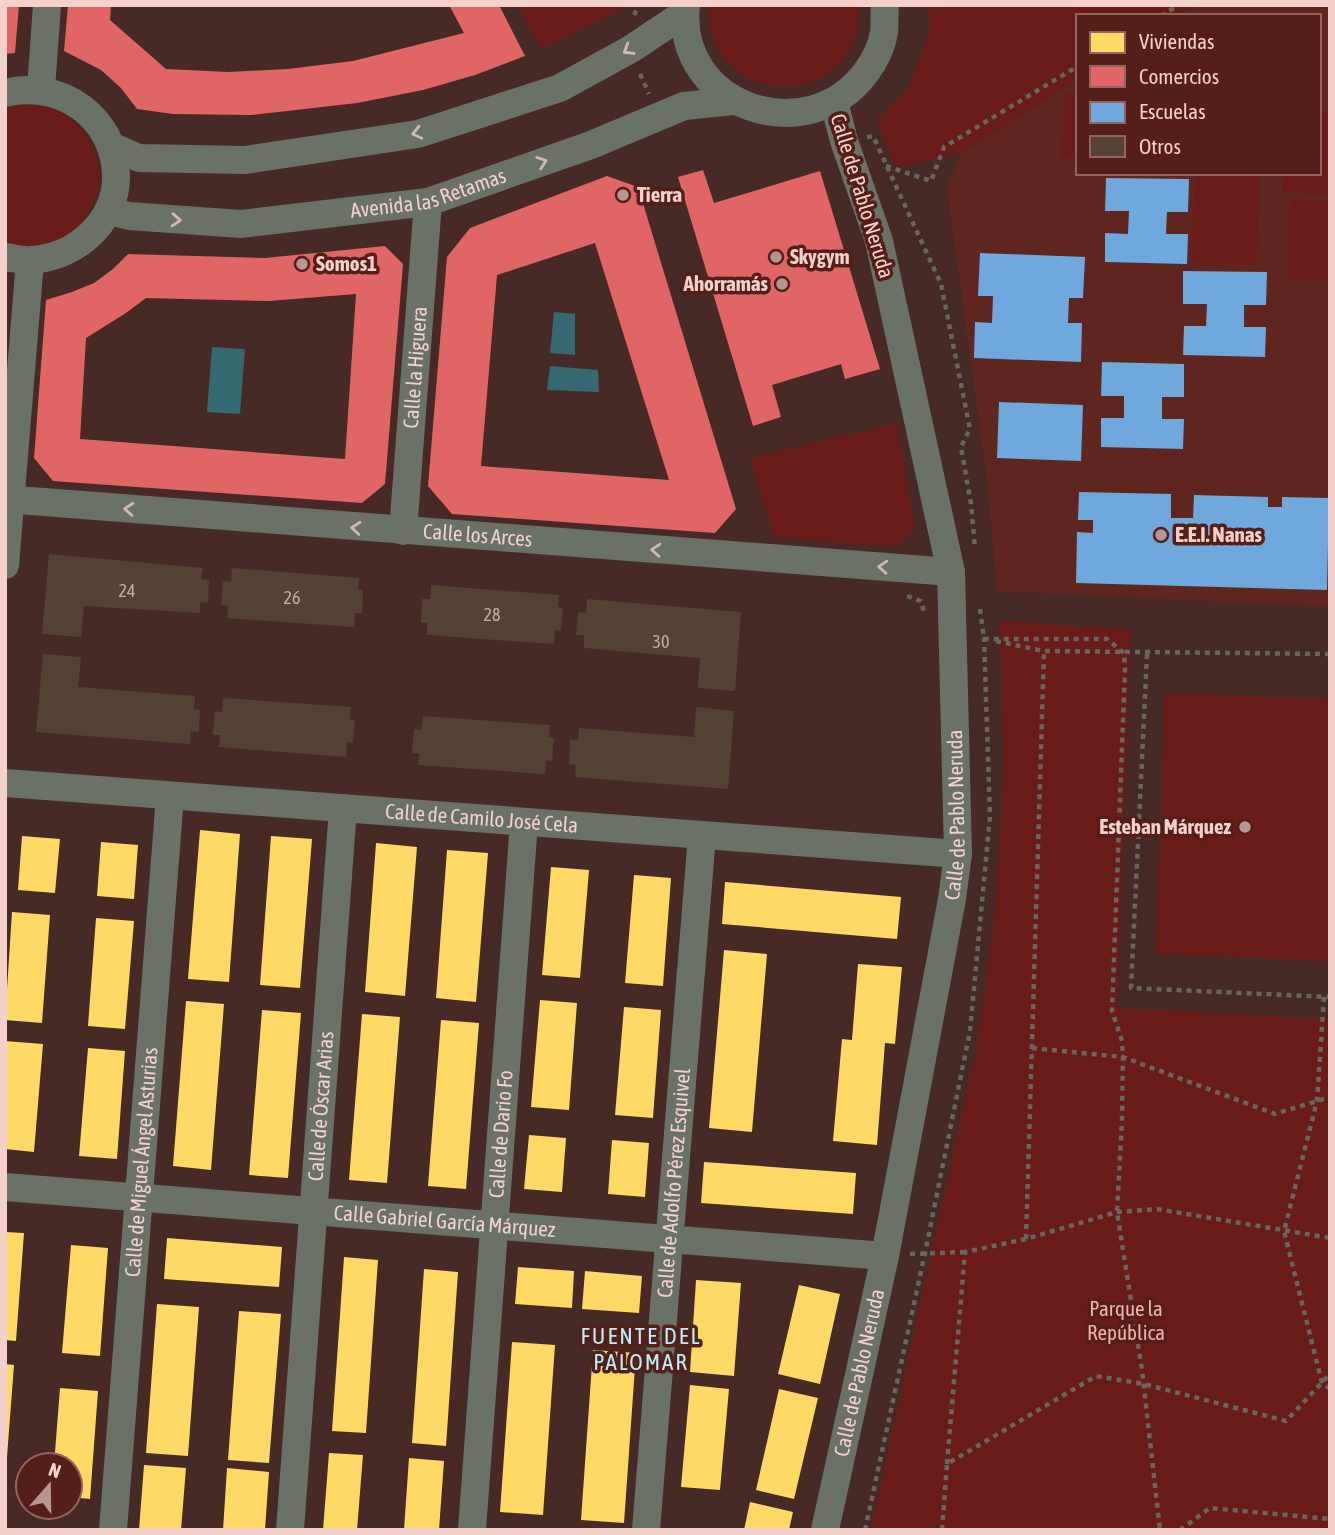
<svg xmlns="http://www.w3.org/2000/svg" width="1335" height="1535" font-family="'Asap Condensed',sans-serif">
<rect width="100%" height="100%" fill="#472926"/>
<path fill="#5f2620" d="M1195 5H1330V607L997 591 987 480 947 189 962 152 1078 79V173H1319V16H1178Z"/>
<path fill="#6a1c18" d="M517 5H630L542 49Z
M709 5H859C866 114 704 114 709 5Z
M929 5H1195L1178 16H1078V79L962 152 896 168 877 120 907 90 929 34Z
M1064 94H1078V158H1062Z
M25 104C34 106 43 106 52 108 65 112 79 124 86 135 124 193 71 266 5 241V110Z
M1319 112 1330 113V195L1282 192 1283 173H1319Z
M1195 173H1259L1257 265 1192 262Z
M1290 199 1330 201V281L1288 279Z
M897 423 915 528 897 547 774 537 750 458Z
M1000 621 1131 630 1117 1008 1330 1019V1530H871L978 1040 996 907 1004 764Z
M1165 693 1330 699V961L1156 954Z"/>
<path fill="#346971" d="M554 312 575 314V355L550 353Z
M212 347 245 349 240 414 207 412Z
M550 366 598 370 599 392 547 390Z"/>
<path fill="#ffd966" d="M200 830 240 834 229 982 188 979Z
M22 836 60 839 55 893 18 890Z
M271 836 312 839 300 988 260 985Z
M101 842 138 845 134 899 97 896Z
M376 843 417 847 405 996 365 992Z
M447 850 488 853 476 1002 436 998Z
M551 867 589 870 580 978 542 975Z
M634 875 671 878 663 986 625 983Z
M725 882 901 897 897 939 722 924Z
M12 912 50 915 42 1023 5 1020Z
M96 918 134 921 125 1029 88 1026Z
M724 950 767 954 752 1132 709 1128Z
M858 964 902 967 895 1044 885 1043 877 1145 833 1141 842 1039 852 1040Z
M540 1000 577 1003 569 1110 531 1107Z
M186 1001 224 1004 211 1170 173 1166Z
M624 1007 661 1010 653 1118 615 1115Z
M262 1010 301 1013 288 1178 249 1175Z
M362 1014 400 1017 387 1183 349 1180Z
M441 1020 479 1023 466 1189 428 1186Z
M5 1041 43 1044 34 1152 5 1149Z
M88 1048 125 1051 117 1159 79 1156Z
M529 1135 566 1138 562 1192 524 1189Z
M612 1140 649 1143 645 1197 608 1194Z
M704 1162 856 1173 853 1214 701 1203Z
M5 1232 24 1233 16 1341 5 1340Z
M167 1238 282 1247 279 1287 164 1279Z
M71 1245 108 1248 100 1356 62 1353Z
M344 1257 378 1260 366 1433 332 1431Z
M518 1267 574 1271 572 1308 515 1304Z
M424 1269 458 1272 446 1446 412 1443Z
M585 1271 642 1276 639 1313 582 1309Z
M696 1280 741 1283 734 1376 690 1372Z
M799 1285 840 1294 820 1384 778 1374Z
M157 1304 199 1307 188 1456 146 1453Z
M239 1311 281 1314 269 1463 228 1460Z
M512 1342 555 1345 543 1515 500 1512Z
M593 1350 636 1353 624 1523 581 1520Z
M5 1364 14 1365 7 1457H5Z
M690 1385 729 1389 720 1490 681 1487Z
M60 1388 98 1391 90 1499 70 1497V1465H54Z
M779 1389 818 1398 794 1499 756 1490Z
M329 1453 363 1455 357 1530H323Z
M409 1458 444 1461 439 1530H404Z
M144 1465 186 1468 181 1530H139Z
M227 1468 269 1472 265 1530H223Z
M750 1502 793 1512 789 1530H744Z"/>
<path fill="#e06666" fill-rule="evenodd" d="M5 5H19L15 53 5 54Z
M68 5H111L110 20 166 69 228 72 288 69 353 61 464 33 449 5H499L525 56 475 75 423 90 357 103 251 115 173 114 137 109 121 88 101 70 64 51Z
M703 170 714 203 820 171 880 369 845 379 841 364 772 385 781 417 753 426 678 177Z
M607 176 638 187 736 509 715 533 452 514 428 486 447 257 470 228ZM595 243 669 480 481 466 497 275Z
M385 246 403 264 385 484 362 503 53 481 34 458 46 300 72 292 94 283 113 269 128 254 265 258ZM356 294 345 459 80 439 86 338 126 313 146 298 269 301Z"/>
<path fill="#6fa8dc" d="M1106 178 1189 179 1188 212H1167L1166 234H1188L1187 264 1105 262V233L1128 234 1129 211H1105Z
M980 253 1085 257 1083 298H1069L1068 323H1082L1081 362 974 358 975 322 992 323 993 296H978Z
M1183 271 1267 272 1266 305H1244V327H1266L1265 357 1183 355 1184 326H1206L1207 304H1183Z
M1102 362 1184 364V397H1162V419H1184L1183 449 1101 447V418H1124V396H1101Z
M999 402 1083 405 1081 461 997 458Z
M1079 492 1171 494V518H1193L1194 495 1268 497V507H1282V497L1329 498 1327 590 1076 583 1077 532 1093 533V520H1078Z"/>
<path fill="#564234" d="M49 554 203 568 201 579 209 580 208 602 200 603V613L84 606 81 637 42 634Z
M232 568 359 578 358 590H363L362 613H355L354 627 227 618 228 606 221 605 223 581 231 582Z
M431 585 559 595 558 607 563 608 561 631 555 630 554 644 427 635V623H421L422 599H430Z
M587 599 741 612 735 691 698 688 700 658 584 648V635H576L578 612 586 613Z
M43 654 81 657 78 687 195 696 194 709 200 710 199 732 191 731 190 744 36 732Z
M223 698 351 707 350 720H355L353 743 347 742 346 757 219 747 220 735H213L215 711 222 712Z
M696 707 734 711 728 789 575 777 576 765 569 764 570 740H578L579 728 694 737Z
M423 716 550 725 549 737 554 738 552 761 546 760 545 774 418 765 419 753H412L414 729 421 730Z"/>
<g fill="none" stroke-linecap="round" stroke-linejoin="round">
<path stroke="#69665f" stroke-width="4.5" stroke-dasharray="5 5" stroke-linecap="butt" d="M634 15 639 5
M1161 16 1178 5
M640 74 649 94
M867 137 873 136 941 284 970 429 961 447 971 504 975 548
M886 166 931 181 944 147 1078 66
M907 596 921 601 924 612
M980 609 984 639H1107L1124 653 1125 668 1112 1011 1122 1041 1123 1057 1122 1121 1117 1212 1142 1370 1160 1530
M996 641 1044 651 1330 654
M1147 654 1131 988 1330 997
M1324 997 1317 1101 1284 1231 1322 1383 1330 1389
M1032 1048 1123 1057 1275 1114 1330 1097
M1026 1239 1044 651
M910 1254 965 1252
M947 1464 965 1252 1026 1239 1117 1212 1157 1209 1330 1238
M865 1530 925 1253 970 1031 990 816 984 639H987
M942 1530 947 1464 1096 1376 1144 1384 1286 1421 1330 1374
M1180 1530 1210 1508 1330 1519"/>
<g stroke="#6a7166" stroke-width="28">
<path d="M686 5C674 106 808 153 867 71 875 60 882 46 884 32 885 24 884 14 885 5"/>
<path d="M41 89 47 5"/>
<path d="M5 93C61 79 116 118 116 177 116 223 75 257 32 260 23 261 14 258 5 257"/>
<path d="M111 146 139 158 245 160 418 134 560 88 631 49 685 13"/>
<path id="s1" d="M108 211 129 216 241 224 428 202 591 145 684 106 734 101"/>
<path id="s2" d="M5 499 951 572"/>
<path id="s3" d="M403 531 428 202"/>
<path d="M5 565 30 261"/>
<path id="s4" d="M5 783 958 854"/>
<path id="s5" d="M5 1187 885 1256"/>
<path id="s6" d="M113 1530 170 796"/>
<path id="s7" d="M290 1530 343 808"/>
<path id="s8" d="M472 1530 524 822"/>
<path id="s9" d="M646 1530 702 835"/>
<path id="s10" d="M825 1530 885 1256 952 899 958 854 951 572 879 241 844 141 834 102"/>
</g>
</g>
<defs><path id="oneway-chevron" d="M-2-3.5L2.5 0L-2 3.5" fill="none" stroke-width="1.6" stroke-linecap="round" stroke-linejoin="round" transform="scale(1.75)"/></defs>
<g stroke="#d2b8b2">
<use href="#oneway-chevron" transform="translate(628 50) rotate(149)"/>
<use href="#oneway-chevron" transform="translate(417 133) rotate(167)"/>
<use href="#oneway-chevron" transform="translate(542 162) rotate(-19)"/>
<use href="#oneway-chevron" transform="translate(176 220) rotate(4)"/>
<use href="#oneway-chevron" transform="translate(129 509) rotate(-175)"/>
<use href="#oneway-chevron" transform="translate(356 528) rotate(-175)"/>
<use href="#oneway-chevron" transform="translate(656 550) rotate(-176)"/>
<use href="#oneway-chevron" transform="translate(883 567) rotate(-176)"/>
</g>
<g fill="#b79691" stroke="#541e19" stroke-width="2.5">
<circle cx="623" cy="195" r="7"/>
<circle cx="776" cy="257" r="7"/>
<circle cx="302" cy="264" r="7"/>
<circle cx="782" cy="284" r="7"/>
<circle cx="1161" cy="535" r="7"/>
<circle cx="1245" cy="827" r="7"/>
</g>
<g text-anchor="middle" stroke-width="7" stroke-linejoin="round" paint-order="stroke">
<g font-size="18" fill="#ccaca5">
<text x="127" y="597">24</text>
<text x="292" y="604">26</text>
<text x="492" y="621">28</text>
<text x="661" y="648">30</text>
</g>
<g font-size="21" fill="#f4d0cb" stroke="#541e19">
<text dy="7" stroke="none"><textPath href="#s1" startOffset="324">Avenida las Retamas</textPath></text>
<text transform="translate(862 196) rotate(73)" y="7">Calle de Pablo Neruda</text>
<text dy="7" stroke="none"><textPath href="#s3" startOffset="164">Calle la Higuera</textPath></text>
<text dy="7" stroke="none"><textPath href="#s2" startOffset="474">Calle los Arces</textPath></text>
<text dy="7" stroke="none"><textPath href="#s10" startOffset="728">Calle de Pablo Neruda</textPath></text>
<text dy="7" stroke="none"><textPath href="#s4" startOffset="478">Calle de Camilo José Cela</textPath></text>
<text dy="7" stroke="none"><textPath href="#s7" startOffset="425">Calle de Óscar Arias</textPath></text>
<text dy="7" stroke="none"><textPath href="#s8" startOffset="397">Calle de Dario Fo</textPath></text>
<text dy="7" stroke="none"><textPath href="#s6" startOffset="369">Calle de Miguel Ángel Asturias</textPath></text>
<text dy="7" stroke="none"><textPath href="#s9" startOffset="348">Calle de Adolfo Pérez Esquivel</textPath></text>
<text dy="7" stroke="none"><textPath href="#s5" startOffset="441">Calle Gabriel García Márquez</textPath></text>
<text dy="7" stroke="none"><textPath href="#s10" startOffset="161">Calle de Pablo Neruda</textPath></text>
</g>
<g font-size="21" font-weight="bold" fill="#f4d0cb" stroke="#541e19" text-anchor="start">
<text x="637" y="202">Tierra</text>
<text x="790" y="264">Skygym</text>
<text x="316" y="271">Somos1</text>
<text x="768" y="291" text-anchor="end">Ahorramás</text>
<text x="1175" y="542">E.E.I. Nanas</text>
<text x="1231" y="834" text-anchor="end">Esteban Márquez</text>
</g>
<g font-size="21" fill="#f2b2a9" stroke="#541e19">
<text x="1126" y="1316">Parque la<tspan x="1126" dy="24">República</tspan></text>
</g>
<g font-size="23" letter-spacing="2" fill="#b6f0f9" stroke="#541e19">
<text x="641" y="1344">FUENTE DEL<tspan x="641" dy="26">PALOMAR</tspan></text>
</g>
</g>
<rect width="1335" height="1535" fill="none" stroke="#f4d0cb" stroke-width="14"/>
<rect x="1076" y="14" width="245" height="161" fill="#541e19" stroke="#946560" stroke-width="2"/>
<rect x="1090" y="32" width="35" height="21" fill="#ffd966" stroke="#946560" stroke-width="2"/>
<text x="1139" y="49" font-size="21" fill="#f4d0cb">Viviendas</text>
<rect x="1090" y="66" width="35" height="21" fill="#e06666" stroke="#946560" stroke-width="2"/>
<text x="1139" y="84" font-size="21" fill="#f4d0cb">Comercios</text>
<rect x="1090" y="102" width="35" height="21" fill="#6fa8dc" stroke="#946560" stroke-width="2"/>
<text x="1139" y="119" font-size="21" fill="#f4d0cb">Escuelas</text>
<rect x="1090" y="136" width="35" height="21" fill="#564234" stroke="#946560" stroke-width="2"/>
<text x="1139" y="154" font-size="21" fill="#f4d0cb">Otros</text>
<g transform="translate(49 1486) rotate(20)"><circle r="33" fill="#541e19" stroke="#946560" stroke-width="2"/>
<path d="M0-5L12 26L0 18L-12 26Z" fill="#b79691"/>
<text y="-10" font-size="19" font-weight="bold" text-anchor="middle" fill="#f4d0cb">N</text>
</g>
</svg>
